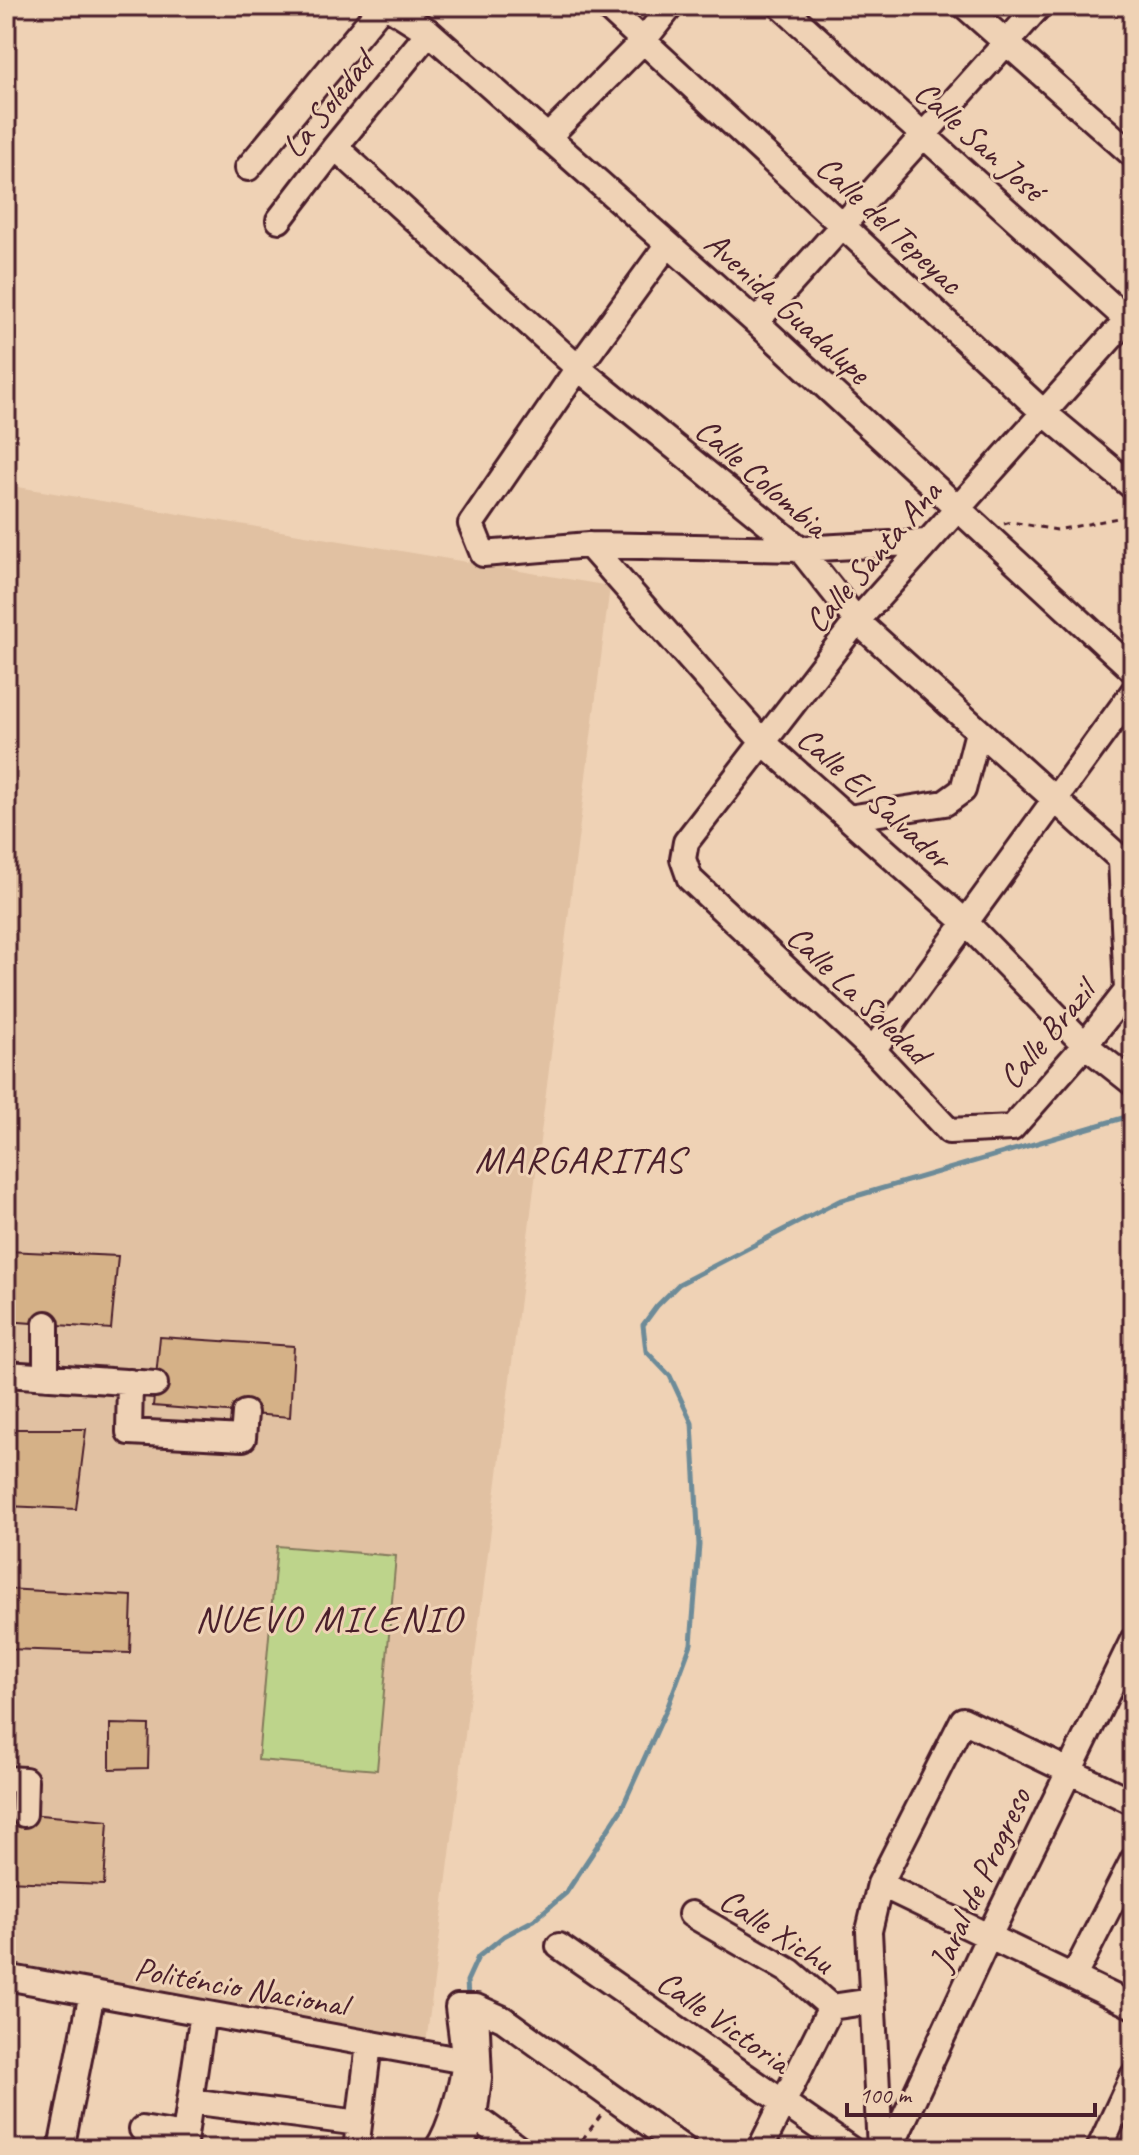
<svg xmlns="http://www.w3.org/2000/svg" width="1139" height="2155" font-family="Caveat,sans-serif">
<rect width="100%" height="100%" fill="#efd2b5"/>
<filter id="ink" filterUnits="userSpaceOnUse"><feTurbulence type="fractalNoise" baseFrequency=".0125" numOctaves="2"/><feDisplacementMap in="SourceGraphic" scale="16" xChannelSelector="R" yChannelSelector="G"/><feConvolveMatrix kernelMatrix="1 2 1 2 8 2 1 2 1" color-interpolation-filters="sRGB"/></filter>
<g filter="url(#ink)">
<path fill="#e1c1a2" d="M6 485 610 586 426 2044 6 1961Z"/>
<path fill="#bdd48b" stroke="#847a5b" stroke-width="2" d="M277 1546 396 1556 377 1770 258 1760Z"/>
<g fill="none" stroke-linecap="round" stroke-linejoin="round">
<path stroke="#6d8b98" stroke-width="5" d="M468 1998 467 1981 478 1957 504 1936 534 1920 566 1893 621 1810 668 1706 691 1644 699 1545 692 1423 670 1376 646 1351 643 1325 657 1306 679 1284 839 1201 1133 1115"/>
</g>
<path fill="#d5b187" stroke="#4a1f2b" stroke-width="2" d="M6 1251 118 1256 111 1329 6 1321Z
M160 1337 294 1346 290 1417 153 1406Z
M6 1429H86L76 1509 6 1506Z
M6 1589 132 1596 130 1653 6 1649Z
M110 1724 149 1725 148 1768 110 1769Z
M6 1812 108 1821 104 1885 6 1881Z"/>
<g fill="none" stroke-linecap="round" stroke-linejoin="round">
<g stroke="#4a1f2b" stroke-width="30">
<path id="minor" d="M388 6 429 32 756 322 1133 670
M606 6 1043 412 1133 487
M781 6 1133 325
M965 6 1133 155
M547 138 643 41 671 6
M335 147 578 368 800 549 857 621 1133 870
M248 168 382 6
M279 220 335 147 429 32
M668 244 578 368 471 524 483 554 589 545 800 549 926 542
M1133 313 857 621 686 842 683 859 690 879 873 1050 949 1131 1012 1128 1085 1045 1133 983
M756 322 1039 6
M589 545 764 743 965 922 1085 1045 1133 1083
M848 818 945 803 963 790 978 732
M1121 860 1127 990
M873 1050 1133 692
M6 1374 155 1384
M46 1377V1324
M130 1382 129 1432 243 1438 245 1413
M6 1779 25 1780 24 1814
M880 1884 1133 2006
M691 1914 791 1972 831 2007 872 2001
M559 1946 850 2149
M1074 1976 1133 1860
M6 1977 465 2061
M190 2101 359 2123
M463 2108 519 2149
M142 2129 185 2136
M61 2149 92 1993
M183 2149 203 2013
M356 2149 369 2044
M437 2149C450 2130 465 2081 464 2058 463 2041 460 2024 458 2007H476L503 2019 684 2149
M460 2149 474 2116 479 2078 476 2007
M760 2149 831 2007
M880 2149 869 1931 880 1884 963 1720 1133 1802
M890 2149 989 1936 1133 1640
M1099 2149 1133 2076"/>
</g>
<path stroke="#4a1f2b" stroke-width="3" stroke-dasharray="6 6" stroke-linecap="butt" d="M1004 524 1011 522 1057 530 1133 515
M575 2149 602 2114"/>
<use href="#minor" stroke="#efd2b5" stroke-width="24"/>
</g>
</g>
<g text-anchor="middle" stroke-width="6" stroke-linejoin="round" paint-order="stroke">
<g font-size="34" fill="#4a1f2b" stroke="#efd2b5">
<text transform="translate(327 104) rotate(-51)" y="12">La Soledad</text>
<text transform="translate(980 140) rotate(42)" y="12">Calle San José</text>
<text transform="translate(890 224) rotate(43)" y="12">Calle del Tepeyac</text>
<text transform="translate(788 307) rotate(42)" y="12">Avenida Guadalupe</text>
<text transform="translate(762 477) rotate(41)" y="12">Calle Colombia</text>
<text transform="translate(872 556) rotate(-49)" y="12">Calle Santa Ana</text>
<text transform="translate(875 797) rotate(42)" y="12">Calle El Salvador</text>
<text transform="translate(859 994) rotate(44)" y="12">Calle La Soledad</text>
<text transform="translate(1046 1034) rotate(-50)" y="12">Calle Brazil</text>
<text transform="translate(979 1879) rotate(-65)" y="12">Jaral de Progreso</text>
<text transform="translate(777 1930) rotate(33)" y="12">Calle Xichu</text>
<text transform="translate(241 1986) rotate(10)" y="12">Politéncio Nacional</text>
<text transform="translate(724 2021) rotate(35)" y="12">Calle Victoria</text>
</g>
<g font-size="38" letter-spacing="2" fill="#4a1f2b" stroke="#efd2b5">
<text x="580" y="1172">MARGARITAS</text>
<text x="329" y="1631">NUEVO MILENIO</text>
</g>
</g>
<rect width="1139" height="2155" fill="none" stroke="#efd2b5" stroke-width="32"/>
<rect x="16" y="16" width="1107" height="2123" fill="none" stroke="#4a1f2b" stroke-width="3" filter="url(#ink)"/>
<path d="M847 2103v12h248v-12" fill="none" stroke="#4a1f2b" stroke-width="4"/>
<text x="859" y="2103" font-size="24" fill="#4a1f2b" stroke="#efd2b5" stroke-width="6" paint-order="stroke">100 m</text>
</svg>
